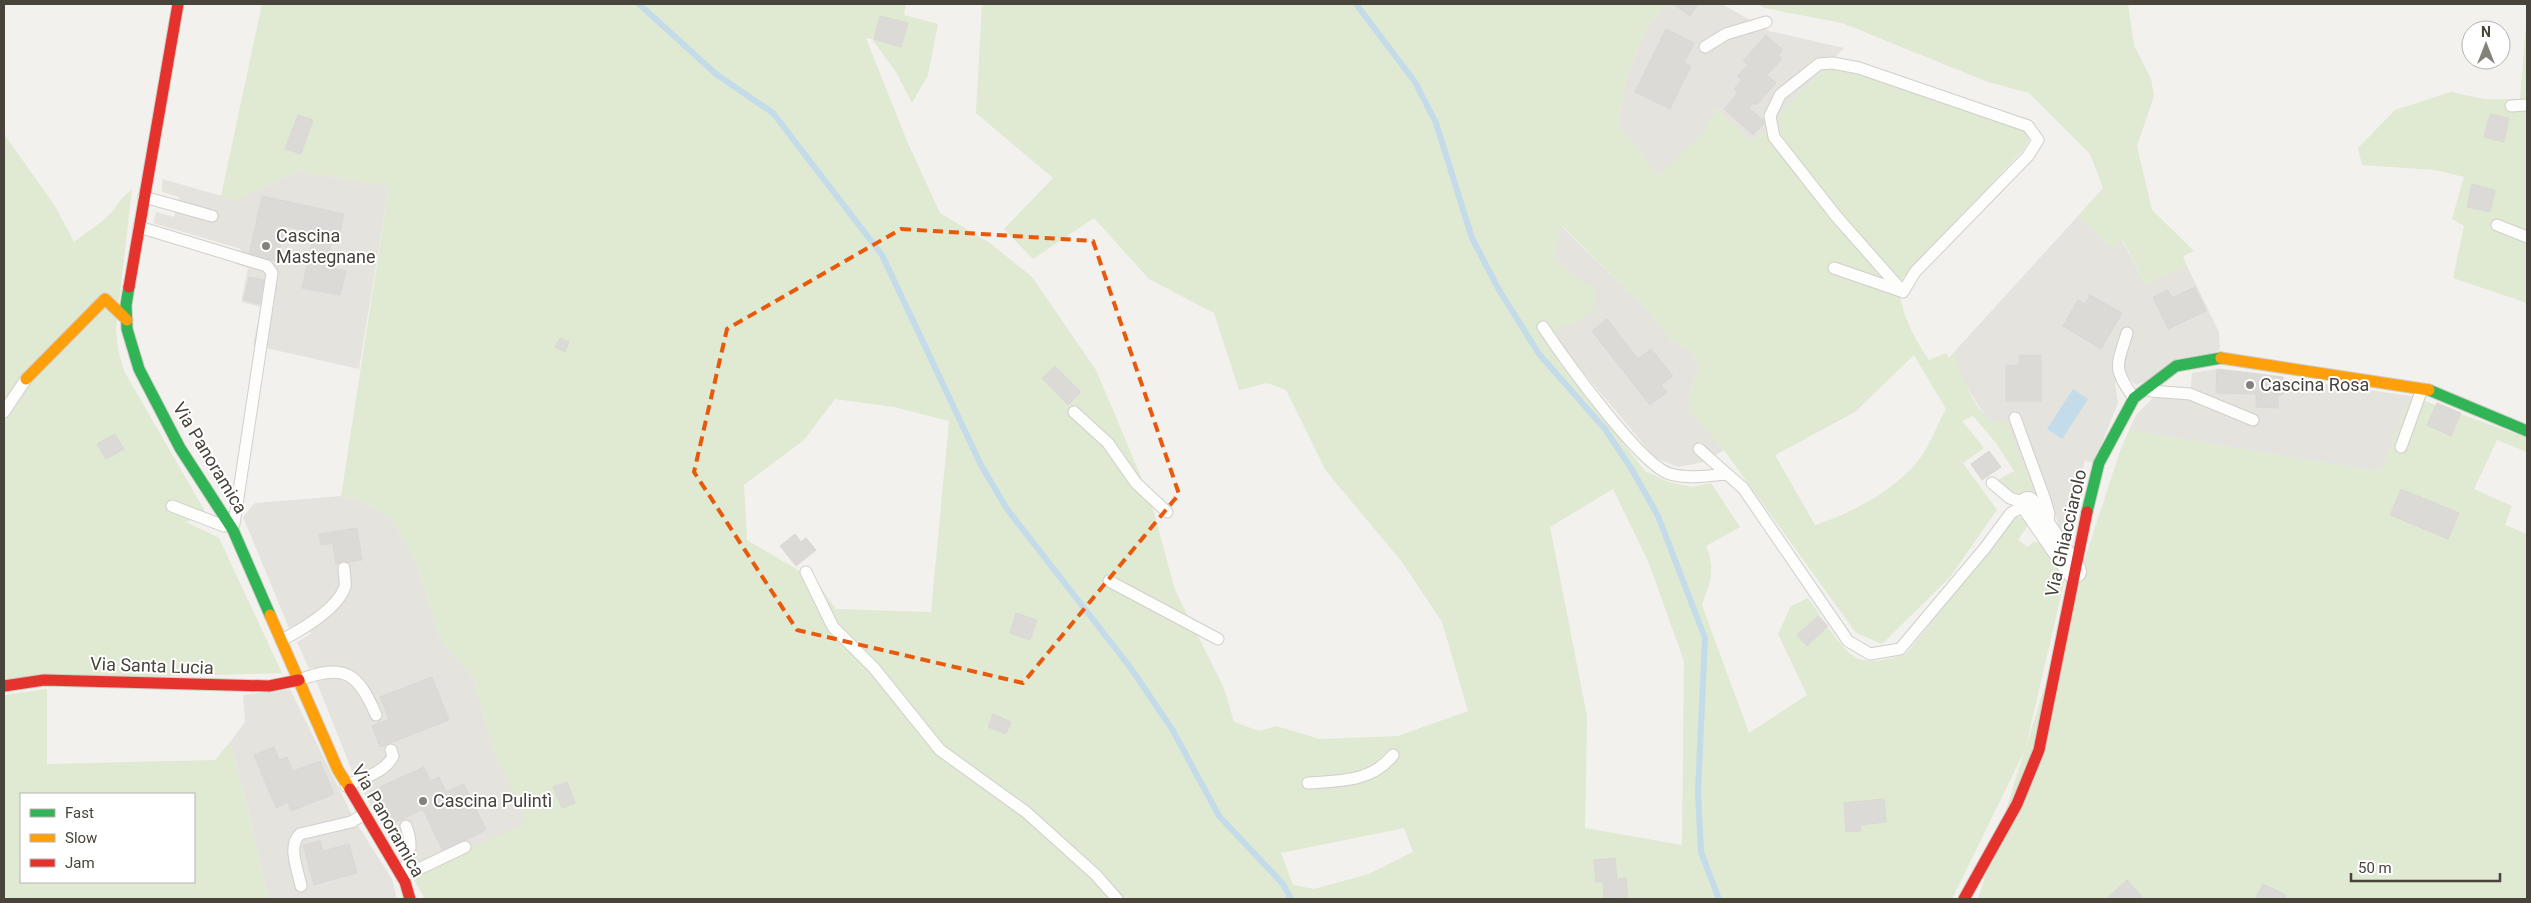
<svg xmlns="http://www.w3.org/2000/svg" width="2531" height="903" font-family="Roboto,sans-serif">
<rect width="100%" height="100%" fill="#f2f1ee"/>
<path fill="#e5e3dd" d="M1665 4H1722L1769 31 1844 48 1752 143 1716 108 1706 130 1658 177 1618 123 1627 76 1644 32Z
M298 171 389 186 359 369 253 345 261 307 241 302 248 268 236 264 241 249 153 223 156 212 174 217 179 197 162 192V179L236 200Z
M2078 216 2113 247 2122 240 2145 284 2187 266 2219 332 2220 350 2136 385 2127 377 2115 383 2118 403 2094 463 2085 461 2070 515 2076 518 2069 546 2062 547 2056 516 2042 513 2006 422 1994 424 1986 417 1960 377 1954 352Z
M1560 225 1650 312 1670 340 1693 352 1699 370 1690 390V412L1724 450 1704 462 1678 467 1655 458 1558 342 1554 327 1579 322 1573 276 1554 258Z
M2217 369 2411 396 2381 472 2129 430 2136 415 2154 397 2190 399 2192 373Z
M341 496 362 501 391 518 416 562 440 638 474 680 494 753 528 823 412 876 361 788 366 785 359 771 353 773 316 681 319 680 317 673 314 667 309 669 297 642 311 634 304 621 289 628 243 517 255 503Z
M290 689 352 815 348 817 357 824 392 879 397 899H268L250 817 230 742 245 722 243 695Z"/>
<path fill="#e0e9d2" fill-rule="evenodd" d="M262 4H906L904 15 938 24 928 75 912 103 896 72 872 39 866 38 907 141 940 213 990 243 1032 277 1096 370 1150 498 1175 590 1224 688 1234 722 1259 731 1276 726 1320 739 1398 736 1468 711 1442 622 1402 562 1326 471 1286 390 1267 383 1239 390 1214 313 1149 279 1094 218 1033 259 1004 229 1053 178 976 113 982 4H1665L1644 32 1627 76 1618 123 1658 177 1706 130 1716 108 1752 142 1826 67 1857 71 2028 132 2029 140 2024 149 1903 278C1892 299 1916 342 1929 360L1946 353 1949 358 1954 352C1961 379 1973 406 1994 424L2006 421 2042 513 2017 494 2007 491 1996 481 2014 471 1996 443 1973 416 1962 421 1984 448 1963 463 1997 510 1950 577 1882 644 1856 633 1724 450 1690 412V390L1699 370 1693 352 1670 340 1650 312 1561 225 1554 258 1573 276 1596 288 1594 310 1579 322 1555 328 1559 362 1645 471 1669 482 1692 487 1711 483 1740 527 1706 546C1716 569 1710 583 1702 605L1749 733 1807 695 1778 634 1791 606 1808 598C1819 612 1841 651 1857 658 1872 665 1891 658 1906 654L2016 517 2032 519 2018 540 2028 547 2033 542 2047 543 2066 574 2025 750 1952 899H425L412 876 527 822 494 753 474 680 440 638 416 562 391 518 362 501 341 496 389 186 298 171 236 200 221 196ZM1914 355 1946 409C1938 423 1932 440 1923 454 1899 489 1854 512 1815 525L1775 455 1855 412ZM835 399 894 407 949 421 931 612 836 609 815 580 747 540 744 485 804 440ZM1613 489 1648 561 1684 661 1682 845 1585 828 1587 716 1550 527ZM1404 828 1413 852 1369 874 1314 889 1293 885 1281 853Z
M1758 4H2128L2134 45 2151 79 2154 96 2137 146 2152 210 2194 251 2183 256 2187 266 2145 284 2123 240 2113 247 2078 216 2103 188 2090 154 2029 93 1988 82 1842 23 1764 8Z
M2527 12V303L2453 278 2464 226 2452 219 2464 177 2435 170 2362 165 2358 148 2395 110 2451 92 2484 99H2520Z
M4 134 55 206 74 242C85 233 97 226 107 217 117 208 120 197 132 190L116 328 118 349 124 371 206 513 186 522 219 538 282 673 4 681Z
M2411 396 2527 438V452L2497 440 2474 489 2512 506 2505 525 2527 534V899H1978L2086 555 2120 451 2129 430 2381 472Z
M47 689V764L215 760 230 742 250 817 268 899H4V695ZM21 794H194V882H21Z"/>
<path fill="#c4dcea" d="M2073 389 2088 399 2062 439 2047 429Z"/>
<g fill="none" stroke-linecap="round" stroke-linejoin="round">
<path stroke="#c4dcea" stroke-width="6" d="M639 4 716 74 773 113 882 255 981 465 1007 509 1130 667 1172 729 1219 816 1283 884 1291 899
M1356 4 1415 82 1436 123 1472 238 1499 290 1539 354 1605 429 1631 468 1658 516 1705 638 1698 792 1701 852 1719 899"/>
</g>
<path fill="#dcdad7" stroke="#dad8d4" d="M1673 4H1698L1690 16Z
M880 16 908 23 901 47 874 39Z
M1666 29 1694 43 1684 63 1691 66 1670 109 1635 92Z
M1766 35 1783 50 1778 56 1782 59 1767 75 1776 83 1756 105 1753 103 1749 108 1765 122 1753 135 1724 109 1738 93 1734 89 1742 80 1737 76 1748 65 1743 61Z
M2490 114 2509 118 2504 142 2484 137Z
M298 115 313 120 301 154 285 149Z
M2472 184 2495 190 2490 212 2467 207Z
M262 196 344 214 339 237 333 236 326 267 346 271 340 295 302 288 314 233 285 226 277 261 249 255Z
M249 277 264 280 259 304 244 300Z
M2195 287 2206 311 2168 329 2153 297 2168 290 2172 298Z
M2090 295 2122 313 2101 349 2063 326 2078 300 2085 304Z
M1607 319 1638 359 1651 349 1673 376 1661 385 1667 392 1650 405 1592 331Z
M560 338 569 342 565 352 555 347Z
M2019 355H2041V401H2006V365H2019Z
M1055 366 1081 392 1068 405 1042 378Z
M2217 369 2283 377V395H2278V408L2256 407V394L2216 393Z
M2437 403 2461 413 2451 436 2427 425Z
M115 434 124 449 106 459 97 444Z
M1989 451 2001 467 1982 480 1971 464Z
M2401 489 2459 513 2448 539 2390 515Z
M357 528 362 560 336 564 333 543 321 545 319 534Z
M795 534 801 542 806 538 816 550 796 566 780 546Z
M1016 613 1037 620 1030 640 1010 633Z
M1818 616 1828 626 1807 646 1797 635Z
M432 677 449 720 380 747 372 726 389 719 380 697Z
M993 714 1011 722 1006 734 988 727Z
M274 747 279 760 287 757 293 771 320 761 334 794 291 811 288 802 276 808 254 755Z
M424 767 431 781 439 777 446 792 464 784 486 830 443 851 423 809 386 827 369 792Z
M567 782 575 803 562 808 553 787Z
M1884 799 1886 822 1860 825 1861 831 1846 832 1844 803Z
M320 841 323 851 349 844 357 873 314 885 303 845Z
M1615 858 1617 879 1626 878 1628 898 1604 899 1603 881 1596 882 1594 860Z
M2127 880 2144 899H2106Z
M2263 884 2286 895 2284 899H2255Z"/>
<g fill="none" stroke-linecap="round" stroke-linejoin="round">
<g stroke="#d0cfcc" stroke-width="13">
<path id="lane" d="M1705 47 1726 34 1766 22
M1833 63 1859 68 2028 126 2038 140 2028 156 1915 272 1903 292 1836 216 1774 137 1770 116 1780 95 1819 64Z
M2511 106 2527 105
M144 197 212 216
M2497 225 2527 237
M139 227 267 266 272 273 234 524
M1834 268 1901 291
M1543 327C1563 357 1640 465 1670 474 1688 479 1708 476 1727 474L1743 488 1848 641 1870 654 1900 649 1985 548 2011 513 2028 504
M2127 333C2117 366 2112 368 2134 398
M2151 391 2190 394 2253 420
M4 412 26 379
M1074 412 1108 443 1136 483 1167 512
M2015 418 2045 500 2049 514 2047 528
M2401 447 2422 389
M1699 449 1727 474
M1992 483 2010 498 2028 504
M172 506 224 526
M806 572 833 627 874 668 940 750 1026 812 1096 875 1117 899
M1109 581 1218 639
M282 640C301 630 337 609 345 587 346 582 344 573 344 568
M299 680C344 663 358 672 376 715
M1308 783C1339 781 1372 782 1393 755
M346 786C362 778 385 773 393 756L391 750
M404 873C410 856 413 843 406 826
M402 877 465 847
M301 886C298 870 287 846 300 834L351 822 363 815"/>
</g>
<g stroke="#d0cfcc" stroke-width="26">
<path id="street" d="M2028 504 2074 571"/>
</g>
<g stroke="#d0cdc6" stroke-width="13">
<path id="fast" d="M129 287 126 305 127 329 139 369 180 448 233 530 270 615
M2429 390 2527 431
M2087 512 2099 463 2134 398 2176 366 2221 358"/>
</g>
<g stroke="#d0cdc6" stroke-width="13">
<path id="slow" d="M2221 358 2429 390
M26 379 105 299 127 320
M270 615 338 770 350 789"/>
</g>
<g stroke="#d0cdc6" stroke-width="13">
<path id="jam" d="M129 287 178 4
M4 686 44 680 269 686 299 680
M350 789 405 882 410 899
M1964 899 2017 804 2039 750 2087 512"/>
</g>
<use href="#lane" stroke="#fdfdfc" stroke-width="11"/>
<use href="#street" stroke="#fdfdfc" stroke-width="24"/>
<use href="#fast" stroke="#30b455" stroke-width="11"/>
<use href="#slow" stroke="#ff9f0a" stroke-width="11"/>
<use href="#jam" stroke="#e5322d" stroke-width="11"/>
</g>
<path fill="none" stroke="#e8590c" stroke-width="4" stroke-dasharray="10 6" stroke-linejoin="round" d="M901 229 1093 241 1179 494 1023 683 797 630 694 472 727 329Z"/>
<g fill="#84807a" stroke="#fff" stroke-width="2">
<circle cx="266" cy="246" r="5"/>
<circle cx="2250" cy="385" r="5"/>
<circle cx="423" cy="801" r="5"/>
</g>
<g text-anchor="middle" stroke-width="4" stroke-linejoin="round" paint-order="stroke">
<g font-size="18" fill="#48433b" stroke="#fff" text-anchor="start">
<text x="276" y="242">Cascina<tspan x="276" dy="21">Mastegnane</tspan></text>
<text x="2260" y="391">Cascina Rosa</text>
<text x="433" y="807">Cascina Pulintì</text>
</g>
<g font-size="18" fill="#48433b" stroke="#fff">
<text transform="translate(210 458) rotate(59)" y="6">Via Panoramica</text>
<text transform="translate(2066 533) rotate(-77)" y="6">Via Ghiacciarolo</text>
<text transform="translate(152 666) rotate(2)" y="6">Via Santa Lucia</text>
<text transform="translate(388 821) rotate(60)" y="6">Via Panoramica</text>
</g>
</g>
<rect width="2531" height="903" fill="none" stroke="#48433b" stroke-width="10"/>
<rect x="20" y="793" width="175" height="90" fill="#ffffff" stroke="#b6b4b1"/>
<rect x="30" y="809" width="25" height="8" fill="#30b455" stroke="#b6b4b1"/>
<text x="65" y="818" font-size="15" fill="#48433b">Fast</text>
<rect x="30" y="834" width="25" height="8" fill="#ff9f0a" stroke="#b6b4b1"/>
<text x="65" y="843" font-size="15" fill="#48433b">Slow</text>
<rect x="30" y="859" width="25" height="8" fill="#e5322d" stroke="#b6b4b1"/>
<text x="65" y="868" font-size="15" fill="#48433b">Jam</text>
<g transform="translate(2486 45)"><circle r="24" fill="#ffffff" stroke="#b6b4b1"/>
<path d="M0-4L9 19L0 12L-9 19Z" fill="#84807a"/>
<text y="-8" font-size="14" font-weight="bold" text-anchor="middle" fill="#48433b">N</text>
</g>
<path d="M2351 873v8h149v-8" fill="none" stroke="#48433b" stroke-width="2.5"/>
<text x="2358" y="873" font-size="15" fill="#48433b" stroke="#ffffff" stroke-width="4" paint-order="stroke">50 m</text>
</svg>
